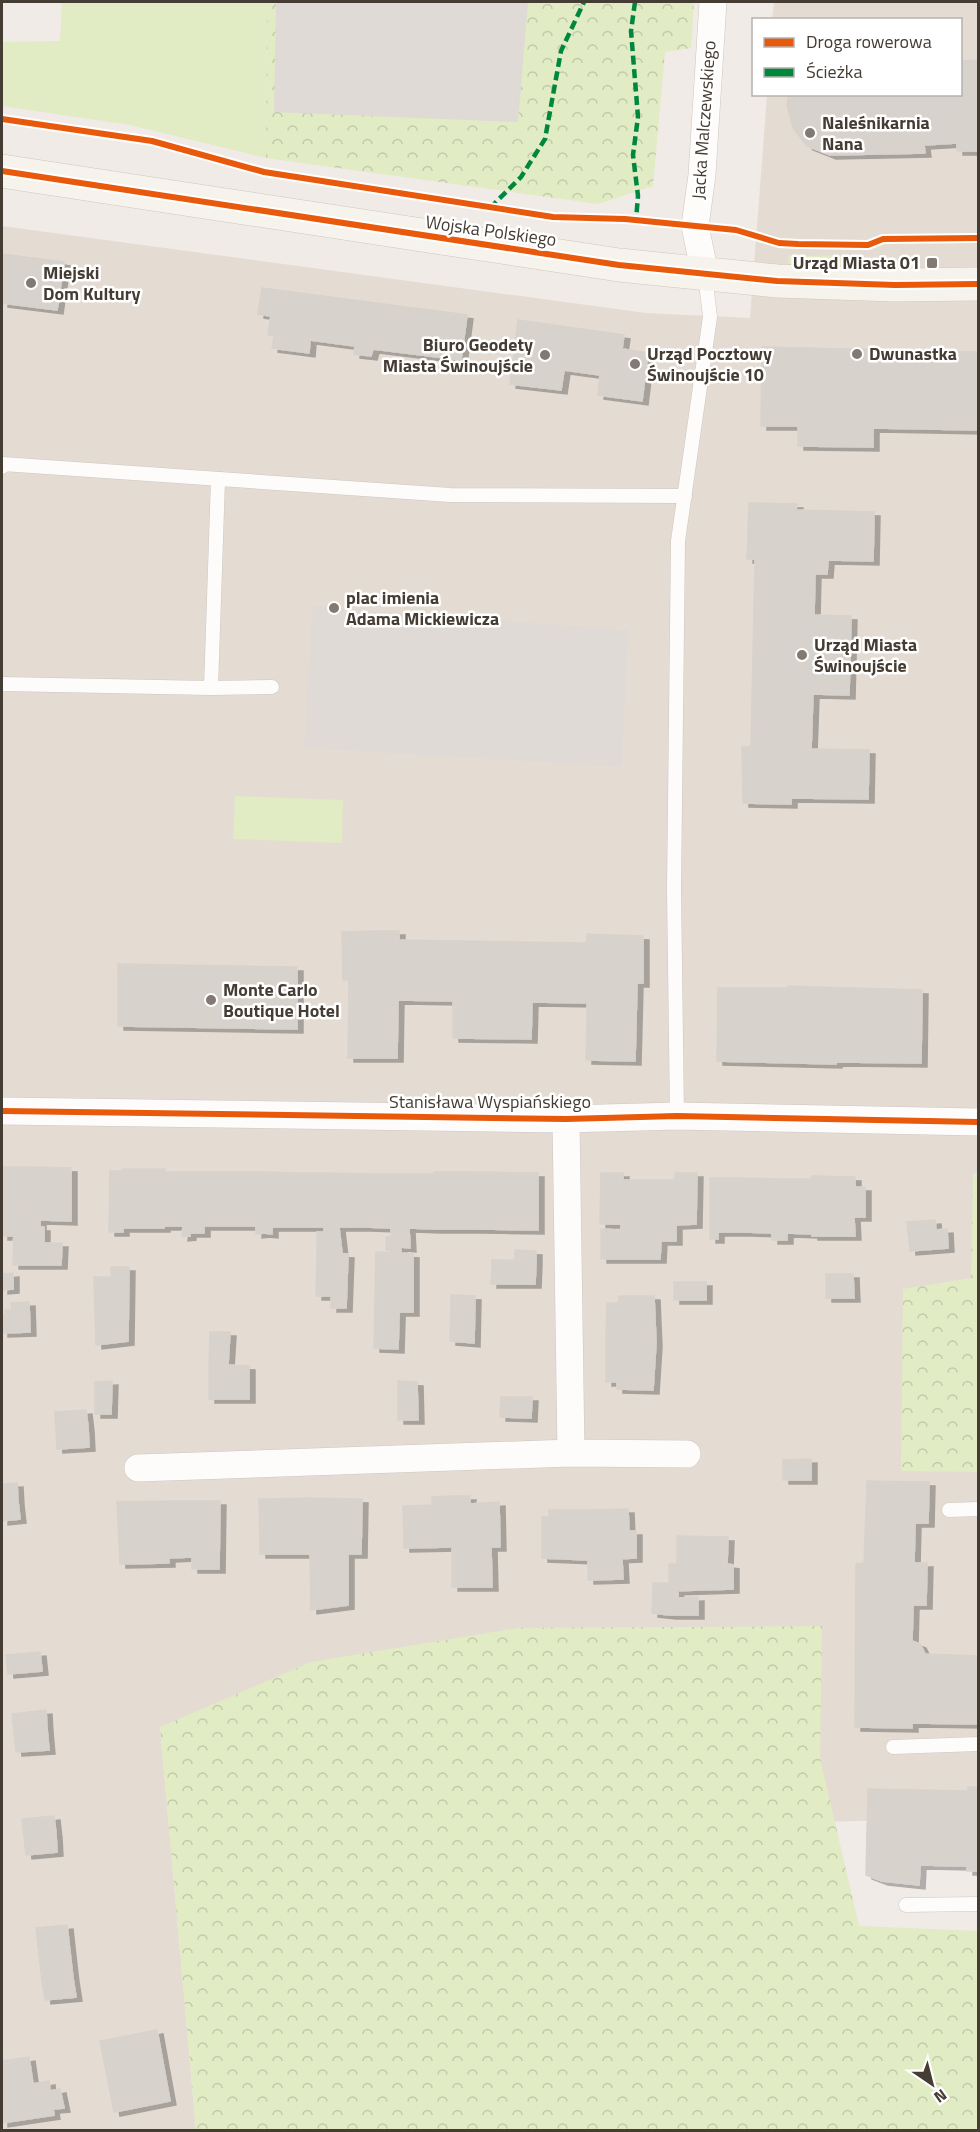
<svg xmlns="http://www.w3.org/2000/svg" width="980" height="2132" font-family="'Titillium Web',sans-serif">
<defs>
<pattern id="forest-crowns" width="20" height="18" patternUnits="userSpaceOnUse" patternTransform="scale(1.5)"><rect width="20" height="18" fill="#e1ebc4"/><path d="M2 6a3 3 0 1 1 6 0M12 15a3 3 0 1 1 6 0" fill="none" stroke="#c2caa9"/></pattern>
<filter id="shadow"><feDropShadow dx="6" dy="4" stdDeviation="0" flood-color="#0004"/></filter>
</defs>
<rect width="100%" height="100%" fill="#f0ebe6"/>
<path fill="#e4dcd3" d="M774 2H978V1818L819 1822 160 1727 196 2130H2V226L646 313 750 318 767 95 960 94V20L772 19Z"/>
<path fill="#e1ebc4" d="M62 2H267L266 158 130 125 2 106V42L60 41Z
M789 255C818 258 872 250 893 268L788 264Z
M235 796 343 800 342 843 233 839Z"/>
<path fill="url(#forest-crowns)" d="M267 2H694L691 48 665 52 653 186 598 204 266 158Z
M973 1173H978V1472L901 1471 903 1289 971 1278Z
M822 1626 820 1758 859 1926 978 1931V2130H196L160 1727 311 1662 518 1628Z"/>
<path fill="#dfdad6" d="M276 2H528L518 122 274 112Z
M312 606 628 630 622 767 304 748Z"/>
<path fill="#d8d2cd" stroke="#d8d2cc" stroke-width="1.5" filter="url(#shadow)" d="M978 60V151H957V143L924 145 925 153 830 155 807 146 793 128 787 105 789 94H960V61Z
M2 254 64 262 57 310 2 303Z
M262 288 467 315 461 360 373 349 371 356 354 354 355 346 310 340 309 353 272 348 274 336 268 335 271 316 258 314Z
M518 320 624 335 622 349 648 353 642 401 598 395 600 375 564 370 561 390 510 384Z
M762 347 978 352V430L873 428V447L798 446V426H761Z
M749 503 797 504 796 510 874 512 873 561 828 560 827 574H815L814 615 851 616 849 695 813 694 811 749 869 750 868 799 791 798V804L743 803 742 747H751L755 559H747Z
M377 931H399V940L587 943V934L643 936V983H637L635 1061 586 1060 587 1003 532 1002 531 1039 453 1038V1001L398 1000 397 1058H348L349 980H343L342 932Z
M118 964 297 967V1029L118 1026Z
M788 986 922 990 921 1063 836 1062V1064L717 1061 718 988H788Z
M2 1167H30L29 1265H13L14 1227H17V1220H2Z
M30 1167 71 1168V1221L40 1220V1227H44V1243H62L61 1265H29Z
M122 1169H165L164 1228H123V1232H109L110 1171H122Z
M165 1172H198L196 1233H190V1236L182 1237 183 1226H163Z
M198 1172H231L230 1226H204V1233H196Z
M231 1172H265L264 1233 256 1234V1226H230Z
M265 1172 298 1173V1227H272V1234L264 1233Z
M434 1172H478L477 1229H434Z
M478 1172 538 1173V1230L477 1229Z
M298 1173H333L332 1253H317V1232H324V1227H298Z
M333 1173 368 1174 365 1227H339L342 1253H332Z
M601 1173H623V1180H648V1232L621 1231V1224H600Z
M675 1173H697L696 1224 676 1225V1232H648V1180H675Z
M368 1174H400L401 1253 386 1250V1237L391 1236V1228L365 1227Z
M400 1174H433L434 1229 409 1228 410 1248 401 1247Z
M812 1176 855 1177V1187H865V1217H854L855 1236H812Z
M710 1178H745L746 1232H718V1239H710Z
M745 1178 780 1179 779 1240H772V1233L746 1232Z
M780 1179H812V1234L787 1233V1240H779Z
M2 1220H17L14 1236H2Z
M935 1220 936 1230 947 1229 948 1248 910 1251 907 1222Z
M601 1229 648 1232V1259H601Z
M648 1232H676V1241H661L660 1259H648Z
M515 1250 536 1251V1261L515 1260Z
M376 1252 401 1253 398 1349 374 1348Z
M317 1253H332L331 1296H316Z
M332 1253 348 1254 346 1308H331Z
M401 1253 413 1254V1312H398Z
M492 1260H506V1284H491Z
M506 1260 536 1261 535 1284H506Z
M111 1267H129L128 1341 96 1345 94 1277H111Z
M13 1273V1289L2 1290V1274Z
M826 1274H853L854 1298H826Z
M674 1282H706V1300H674Z
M451 1295 475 1296 474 1343 450 1341Z
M619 1296H654L656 1343 606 1342 607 1303H619Z
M29 1302 30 1332 2 1333V1315H5V1310H12L11 1303Z
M210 1332H230L228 1365H209Z
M606 1342 656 1343 653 1390 617 1389V1382H606Z
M209 1365H228V1399H209Z
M228 1365 249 1366V1399H228Z
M112 1381 111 1414H95V1382Z
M398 1381 417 1382 418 1420H398Z
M501 1397H532L531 1418 500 1417Z
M86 1410 88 1427 56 1430 55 1412Z
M88 1427 89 1447 57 1449 56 1430Z
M811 1459V1480H783V1460Z
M867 1481 929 1482 928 1523H915L914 1563H927L926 1605H913L912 1641 920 1644 925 1654 978 1656V1724L912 1723V1728L855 1727 856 1564 864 1563Z
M17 1483 18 1501 2 1503V1484Z
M451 1496H470V1504L499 1502 500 1547H452Z
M451 1496 452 1547 404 1548 403 1506 432 1505V1497Z
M310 1498 362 1499 361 1554H310Z
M310 1498V1554H260L259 1499Z
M18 1501 20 1519 2 1521V1503Z
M168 1501H220L219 1569H192V1557L169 1558Z
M168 1501 169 1563 120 1564 117 1502Z
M628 1509 629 1531H636V1558L588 1560V1510Z
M549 1510H588V1560L542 1558V1517H549Z
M677 1536 728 1537 727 1564 733 1565V1589L669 1591V1564H677Z
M452 1547H491L492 1587H452Z
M310 1554H348V1605L311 1610Z
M622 1559 623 1579 588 1580V1560Z
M653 1583H669V1615L652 1613Z
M669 1591H678V1598L698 1597V1615H669Z
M40 1652 42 1671 8 1674 6 1655Z
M46 1710 47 1728 14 1733 12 1714Z
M47 1728 49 1750 16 1752 14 1733Z
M968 1787H978V1871H967V1866L920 1865 919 1885 882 1881 866 1875 868 1789 968 1791Z
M54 1816 56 1834 24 1837 22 1819Z
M56 1834 57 1852 26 1855 24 1837Z
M67 1925 69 1943 38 1946 36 1928Z
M69 1943 71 1961 40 1963 38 1946Z
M71 1961 73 1978 42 1981 40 1963Z
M73 1978 76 1997 45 2000 42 1981Z
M157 2030 170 2101 114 2112 100 2041Z
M29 2057 33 2084 49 2081 50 2091 60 2089 64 2108 53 2109 54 2115 2 2123V2061Z"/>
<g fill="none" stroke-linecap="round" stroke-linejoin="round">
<g stroke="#ccc7c2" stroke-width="15">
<path id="lane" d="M2 467 3 464 450 495 685 496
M2 684 211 688 218 480
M211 688 272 687
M677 1116 674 889 678 541 710 317 705 274
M949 1510 978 1509
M893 1747 978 1744
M906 1905 978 1904"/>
</g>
<g stroke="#ccc7c2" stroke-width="28">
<path id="street" d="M705 274 695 226 702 175 713 2
M2 1111 566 1119 677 1116 978 1122
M571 1453 687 1454
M138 1468 571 1453 566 1119"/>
</g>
<g stroke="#cfc7bd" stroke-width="34">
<path id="secondary" d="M2 171 619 265 777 281 895 285 978 284"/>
</g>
<use href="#lane" stroke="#fdfcfb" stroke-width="14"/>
<use href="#street" stroke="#fdfcfb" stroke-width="27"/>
<use href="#secondary" stroke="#f6f3ed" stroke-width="33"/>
<path stroke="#00873e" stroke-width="4.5" stroke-dasharray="9 4.5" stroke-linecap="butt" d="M635 2 631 31 638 117 633 155 638 196 636 220
M490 208 521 177 545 139 561 51 584 2"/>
<g stroke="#fff" stroke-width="10">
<path id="cycleway" d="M2 119 152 141 264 172 553 217 625 219 736 230 779 243 798 244 868 245 883 239 978 238
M2 171 619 265 777 281 895 285 978 284
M2 1111 566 1119 677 1116 978 1122"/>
</g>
<use href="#cycleway" stroke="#e8590c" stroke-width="6"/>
</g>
<g fill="#817972" stroke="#fff" stroke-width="2">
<circle cx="810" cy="133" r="6"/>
<rect x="926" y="257" width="12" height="12" rx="3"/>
<circle cx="31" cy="283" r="6"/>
<circle cx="857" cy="354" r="6"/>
<circle cx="545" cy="355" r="6"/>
<circle cx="635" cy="364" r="6"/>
<circle cx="334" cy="608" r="6"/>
<circle cx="802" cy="655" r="6"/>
<circle cx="211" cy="1000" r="6"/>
</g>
<g text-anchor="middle" stroke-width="5" stroke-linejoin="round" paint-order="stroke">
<g font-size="18" fill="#453c33" stroke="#fff">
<text transform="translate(704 120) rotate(-86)" y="6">Jacka Malczewskiego</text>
<text transform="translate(491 231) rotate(8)" y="6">Wojska Polskiego</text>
<text x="490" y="1108">Stanisława Wyspiańskiego</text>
</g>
<g font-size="18" font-weight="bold" fill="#453c33" stroke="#fff" text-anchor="start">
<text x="822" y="129">Naleśnikarnia<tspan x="822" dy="21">Nana</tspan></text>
<text x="920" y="269" text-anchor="end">Urząd Miasta 01</text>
<text x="43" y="279">Miejski<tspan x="43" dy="21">Dom Kultury</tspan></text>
<text x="533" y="351" text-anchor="end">Biuro Geodety<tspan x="533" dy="21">Miasta Świnoujście</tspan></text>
<text x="647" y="360">Urząd Pocztowy<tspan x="647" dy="21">Świnoujście 10</tspan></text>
<text x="869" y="360">Dwunastka</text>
<text x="346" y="604">plac imienia<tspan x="346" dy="21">Adama Mickiewicza</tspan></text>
<text x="814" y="651">Urząd Miasta<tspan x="814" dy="21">Świnoujście</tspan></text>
<text x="223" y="996">Monte Carlo<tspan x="223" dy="21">Boutique Hotel</tspan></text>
</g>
</g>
<rect width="980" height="2132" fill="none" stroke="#453c33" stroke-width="6"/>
<rect x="752" y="18" width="210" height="78" fill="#ffffff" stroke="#b5b1ad" stroke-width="1.5"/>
<rect x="764" y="38" width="30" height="9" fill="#e8590c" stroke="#b5b1ad" stroke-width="1.5"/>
<text x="806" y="48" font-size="18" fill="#453c33">Droga rowerowa</text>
<rect x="764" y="68" width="30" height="9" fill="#00873e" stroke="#b5b1ad" stroke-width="1.5"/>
<text x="806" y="78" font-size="18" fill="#453c33">Ścieżka</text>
<g transform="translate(932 2084) rotate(145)" stroke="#ffffff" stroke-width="4.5" paint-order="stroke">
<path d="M0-4.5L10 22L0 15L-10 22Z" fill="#453c33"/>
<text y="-9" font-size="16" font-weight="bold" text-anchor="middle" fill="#453c33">N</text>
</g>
</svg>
